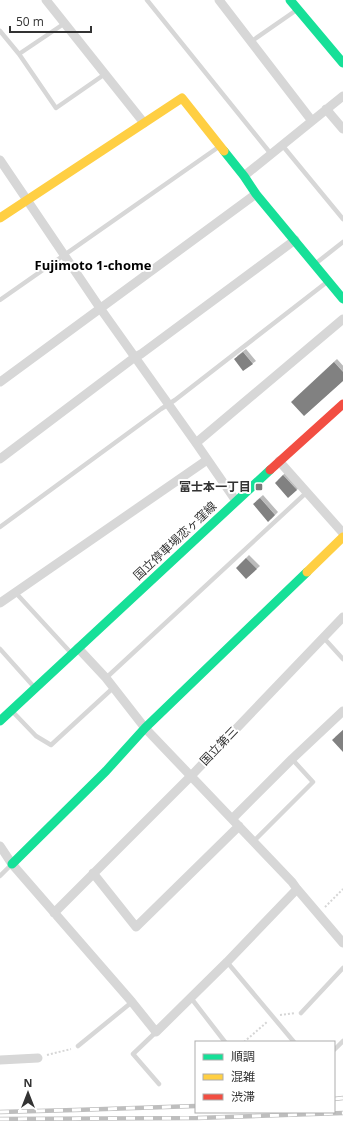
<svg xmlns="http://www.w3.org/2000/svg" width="343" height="1121" font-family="'Open Sans','Noto Sans JP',sans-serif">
<defs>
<filter id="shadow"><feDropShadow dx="3" dy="-3" stdDeviation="0" flood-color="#0004"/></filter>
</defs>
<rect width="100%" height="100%" fill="#fff"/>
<path fill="#818181" filter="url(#shadow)" d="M243 352 253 364 243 371 234 359Z
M334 362 343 372V381L304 416 291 402Z
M283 475 297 490 288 498 275 483Z
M260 498 275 515 268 522 253 504Z
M246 558 257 569 246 579 236 568Z
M343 730V752L332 740Z"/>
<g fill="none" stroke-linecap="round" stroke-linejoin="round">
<path stroke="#d6d6d6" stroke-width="2" stroke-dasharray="2 2" stroke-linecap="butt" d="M325 907 343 889
M280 1015 295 1013
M244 1042 267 1022
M47 1055 71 1049"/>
<path stroke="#d7d7d7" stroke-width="4.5" d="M147 0 271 154
M0 31 19 54 56 108 105 74
M252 41 298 9
M19 54 65 23
M282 145 343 219
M315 264 343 242
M0 300 220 146
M0 527 161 409 175 400 327 282
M15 592 72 654
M323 637 343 659
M0 649 35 688
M106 678 307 492
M12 711 36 736 51 745 113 688
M254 841 313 782 292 759
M0 876 11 865
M227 962 294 1042
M191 998 225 1042
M301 1013 343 968
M156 1032 133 1054 159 1084
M78 1046 132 1002
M334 1050 343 1041"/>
<path stroke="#d7d7d7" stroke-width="9" d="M46 0 144 123
M219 0 312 121
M326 109 343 129
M0 160 100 308 196 443 236 501
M244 176 343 96
M0 382 256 194
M196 443 343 319
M0 459 135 357 141 354 295 240
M279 461 343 533
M0 603 207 460
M78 648 106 678 145 728 292 882 297 889 343 943
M232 819 292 759 343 711
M0 846 12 864 132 1002 156 1032 227 962 297 889
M93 873 136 927 239 826
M54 913 191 776 343 617
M0 1060 38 1058"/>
<path stroke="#16e098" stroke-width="9" d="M290 0 343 63
M224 151 244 176 256 194 343 299
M0 721 270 470
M12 864 106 771 145 728 307 572"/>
<path stroke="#ffcf43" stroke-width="9" d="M0 218 182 98 224 151
M307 572 343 537"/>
<path stroke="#f24e42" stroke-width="9" d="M270 470 343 404"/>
<g stroke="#bebebe" stroke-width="4.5">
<path id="rail" d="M334 1099 343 1098
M0 1112 75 1110 196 1106
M0 1119 197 1118 343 1113"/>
</g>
<use href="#rail" stroke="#fff" stroke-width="3" stroke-dasharray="9" stroke-linecap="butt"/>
</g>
<rect fill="#7a7a7a" stroke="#fff" stroke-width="1.5" x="255" y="483" width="8" height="8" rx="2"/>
<g text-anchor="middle" stroke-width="4" stroke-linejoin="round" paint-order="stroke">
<g font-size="12" font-weight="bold" fill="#333" stroke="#fff" text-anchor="end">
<text x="251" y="491">富士本一丁目</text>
</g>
<g font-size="12" fill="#333" stroke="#fff">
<text transform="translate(175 541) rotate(-43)" y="4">国立停車場恋ヶ窪線</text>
<text transform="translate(219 746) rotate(-46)" y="4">国立第三</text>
</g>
<g font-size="13" font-weight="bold" fill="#000" stroke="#fff">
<text x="93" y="270">Fujimoto 1-chome</text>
</g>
</g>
<rect x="195" y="1041" width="140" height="72" fill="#ffffff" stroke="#adadad"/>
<rect x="203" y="1054" width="20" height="6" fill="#16e098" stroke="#adadad"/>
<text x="231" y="1061" font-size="12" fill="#333333">順調</text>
<rect x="203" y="1074" width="20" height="6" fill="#ffcf43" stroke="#adadad"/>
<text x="231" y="1081" font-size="12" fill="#333333">混雑</text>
<rect x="203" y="1094" width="20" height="6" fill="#f24e42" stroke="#adadad"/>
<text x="231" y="1101" font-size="12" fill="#333333">渋滞</text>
<g transform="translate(28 1093)" stroke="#ffffff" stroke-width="3" paint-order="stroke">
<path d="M0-3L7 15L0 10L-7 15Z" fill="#333333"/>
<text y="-6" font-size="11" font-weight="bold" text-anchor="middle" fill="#333333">N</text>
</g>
<path d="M10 26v6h81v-6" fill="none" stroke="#333333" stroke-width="2"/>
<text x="16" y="26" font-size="12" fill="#333333" stroke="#ffffff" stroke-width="3" paint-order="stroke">50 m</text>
</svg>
